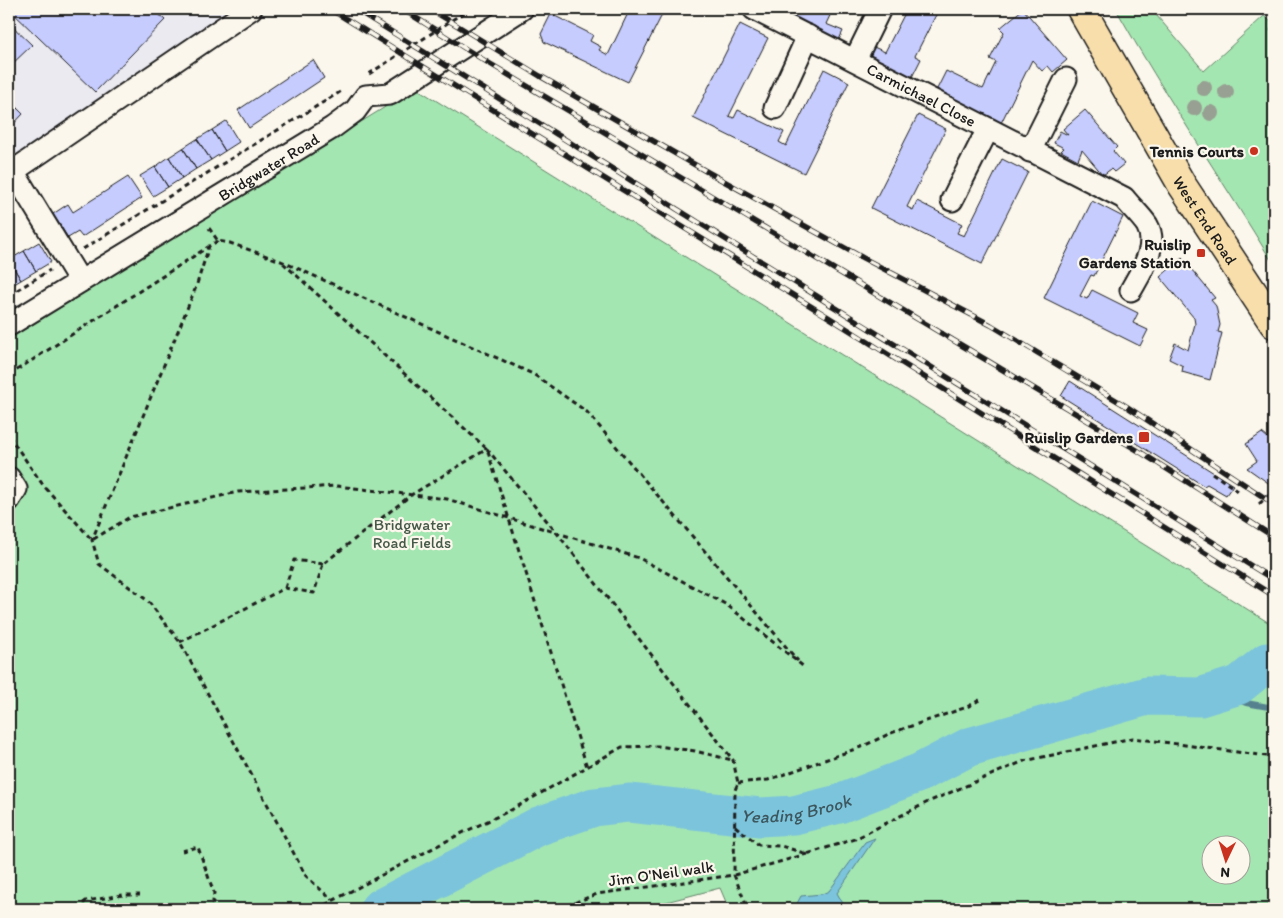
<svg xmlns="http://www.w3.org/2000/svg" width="1283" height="918" font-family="Itim,sans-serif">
<rect width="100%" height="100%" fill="#fbf7ec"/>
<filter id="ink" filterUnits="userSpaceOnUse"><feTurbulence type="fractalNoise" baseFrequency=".02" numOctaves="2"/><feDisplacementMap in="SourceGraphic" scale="10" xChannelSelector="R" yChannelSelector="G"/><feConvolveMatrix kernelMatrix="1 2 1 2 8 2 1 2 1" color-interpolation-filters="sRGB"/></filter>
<g filter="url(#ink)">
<path fill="#ebeaf1" d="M9 9H238L9 167Z"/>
<path fill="#a4e6b1" stroke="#608166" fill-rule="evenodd" d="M1116 9H1151L1204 71 1264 16 1274 23V25L1270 30 1274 35V265C1222 179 1165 96 1116 9Z
M416 88 1274 626V909H729L720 888 639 909H9V339ZM1210 846H1240V876H1210Z"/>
<path fill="#7bc4dc" stroke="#55818f" d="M875 838 837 893 846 909H794L801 896 822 894 829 891 865 842Z"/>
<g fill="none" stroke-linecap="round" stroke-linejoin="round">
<path stroke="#55818f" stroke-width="6" d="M1218 692 1246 703 1274 708"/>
<path stroke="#7bc4dc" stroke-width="39" id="s1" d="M379 909 539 826 594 807 629 803 760 817 794 815 839 804 919 773 969 747 1147 696 1200 697 1239 685 1267 662"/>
</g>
<path fill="#c6ccfe" stroke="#1c1c1c" d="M9 9H153L165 20 95 92Z
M630 9H665L628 82 544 42 541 34 551 14 593 35 590 41 601 47 599 50 608 55Z
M791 9H833L826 24 843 31 838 42 788 16Z
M907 9H939L915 56 921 59 912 77 863 53 867 44 885 52Z
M1023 9 1067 60 1053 72 1048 66 1042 71 1032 60 1000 125 935 93 946 71 983 89 996 62 990 59 1004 32 1000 28Z
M9 23 32 45 9 67Z
M740 24 768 38 729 116 734 118 738 110 784 132 779 142 786 146 824 69 849 82 804 173 693 118Z
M313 60 324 78 249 128 238 110Z
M9 100 23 114 9 129Z
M1085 110 1117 147 1113 151 1124 164 1114 172 1111 169 1103 175 1082 150 1078 160 1061 151 1064 148 1054 143 1060 131 1068 135 1063 129Z
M918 115 946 129 907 207 913 210 917 201 962 224 957 233 964 236 1002 159 1028 172 982 264 871 208Z
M226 121 239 142 225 151 212 130Z
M212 130 225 151 211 160 197 139Z
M197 139 211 160 196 169 183 148Z
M183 148 196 169 182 178 169 157Z
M169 157 182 178 168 187 155 167Z
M155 167 168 187 153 196 140 176Z
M128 177 142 198 82 237 78 232 68 238 53 214 68 204 73 212Z
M1092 201 1123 217 1094 276 1091 275 1080 296 1087 299 1092 290 1138 313 1133 323 1148 330 1140 346 1044 298Z
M39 242 51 262 36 271 24 251Z
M24 251 36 271 21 280 9 260Z
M1182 258 1215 298 1211 300 1216 306 1220 325 1218 332 1222 333 1210 380 1182 372 1183 366 1169 359 1175 343 1188 350 1195 324 1194 318 1160 277Z
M9 260 21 280 9 287Z
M1070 381 1214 473 1233 485 1226 495 1207 484 1204 486 1061 396Z
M1262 433 1273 442 1274 441V487L1247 468 1257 461 1246 444Z"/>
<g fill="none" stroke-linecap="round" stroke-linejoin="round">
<g stroke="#1c1c1c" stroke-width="25">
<g id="minor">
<path id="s2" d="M754 9 1124 198C1131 207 1141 216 1147 225 1159 246 1141 272 1131 290"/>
<path d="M855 60 880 9"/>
<path d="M775 108 808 36"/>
<path d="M1030 151 1066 79"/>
<path d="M13 171 80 281"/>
<path d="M9 174 251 9"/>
<path d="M952 200 988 129"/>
<path id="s3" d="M9 325 332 128 355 111 366 96 390 94 522 9"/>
<path d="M9 478 16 489 9 500"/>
</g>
</g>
<g stroke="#1c1c1c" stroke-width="31">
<g id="major">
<path id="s4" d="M1081 9 1182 185 1274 324"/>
</g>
</g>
<path stroke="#1c1c1c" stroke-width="3" stroke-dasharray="5 4" stroke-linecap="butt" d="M1272 9 1274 11
M369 74 469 9
M209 228 218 241 230 243 281 261 533 374 587 412 798 661
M218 241 209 246 196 287 92 540 99 564 148 601 180 642 306 876 332 900
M83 249 340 92
M283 263 487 449 587 767
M9 295 50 270
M9 375 208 247
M9 436 43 485 92 540 130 517 238 492 337 486 447 499 639 558 727 605 804 667
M1212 473 1241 493
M1259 504 1274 491
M285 588 294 560 323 564
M180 642 285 588 314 593 323 564 411 495 487 449 557 533 733 760 738 783 735 790 734 875 807 854
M738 783 768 780 861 747 891 733 967 707 983 698
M735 826 759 845 781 846 807 854 855 839 928 802 1024 761 1133 738 1274 757
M182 851 198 847 214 893 212 909
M76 909 86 901 123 895H140
M317 909 458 835 511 810 622 747 658 746 695 751 732 760
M558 909 597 894 734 875 748 909"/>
<use href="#minor" stroke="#fbf7ec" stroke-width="21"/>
<use href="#major" stroke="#f8deab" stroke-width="28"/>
<g stroke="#1c1c1c" stroke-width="5.5">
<path id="rail" d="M330 9 830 318 1274 596
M355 9 1274 580
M402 9 482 59 1137 450 1274 537
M430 9 540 76 704 170 863 258 991 325 1126 406 1274 504"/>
</g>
<use href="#rail" stroke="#fbf7ec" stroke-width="4" stroke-dasharray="11" stroke-linecap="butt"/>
</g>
<g fill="#97a092">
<circle cx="1204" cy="88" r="8"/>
<circle cx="1226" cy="92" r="8"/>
<circle cx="1194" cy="108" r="8"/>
<circle cx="1211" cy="113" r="8"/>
</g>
</g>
<g fill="#c8321e" stroke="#fbf7ec" stroke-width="2">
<circle cx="1254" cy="151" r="5"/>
<rect x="1196" y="248" width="10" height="10" rx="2.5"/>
<rect x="1138" y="431" width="12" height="12" rx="2.5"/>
</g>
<g text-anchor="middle" stroke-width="4.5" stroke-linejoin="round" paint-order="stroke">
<g font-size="16" fill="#1c1c1c" stroke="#fbf7ec">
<text dy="6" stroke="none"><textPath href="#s2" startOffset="188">Carmichael Close</textPath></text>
<text dy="6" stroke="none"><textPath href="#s3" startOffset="304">Bridgwater Road</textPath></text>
<text dy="6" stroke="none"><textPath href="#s4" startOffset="245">West End Road</textPath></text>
<text transform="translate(661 873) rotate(-8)" y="6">Jim O'Neil walk</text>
</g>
<g font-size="16" font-weight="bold" fill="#1c1c1c" stroke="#fbf7ec" text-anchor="end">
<text x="1244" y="157">Tennis Courts</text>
<text x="1191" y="250">Ruislip<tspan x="1191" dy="18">Gardens Station</tspan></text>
<text x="1133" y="443">Ruislip Gardens</text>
</g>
<g font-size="16" fill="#455949" stroke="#fbf7ec">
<text x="412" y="530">Bridgwater<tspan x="412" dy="18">Road Fields</tspan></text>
</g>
<g font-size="18" font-style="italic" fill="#3d575f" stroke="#fbf7ec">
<text dy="6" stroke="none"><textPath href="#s1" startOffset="442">Yeading Brook</textPath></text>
</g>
</g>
<rect width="1283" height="918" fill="none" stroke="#fbf7ec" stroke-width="30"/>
<rect x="15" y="15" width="1253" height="888" fill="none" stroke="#1c1c1c" stroke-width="2" filter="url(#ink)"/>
<g transform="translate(1226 860) rotate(184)"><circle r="24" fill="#fbf7ec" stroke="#a29f99"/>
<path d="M0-4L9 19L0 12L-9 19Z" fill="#c8321e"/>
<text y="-8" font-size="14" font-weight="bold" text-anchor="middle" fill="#1c1c1c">N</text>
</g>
</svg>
